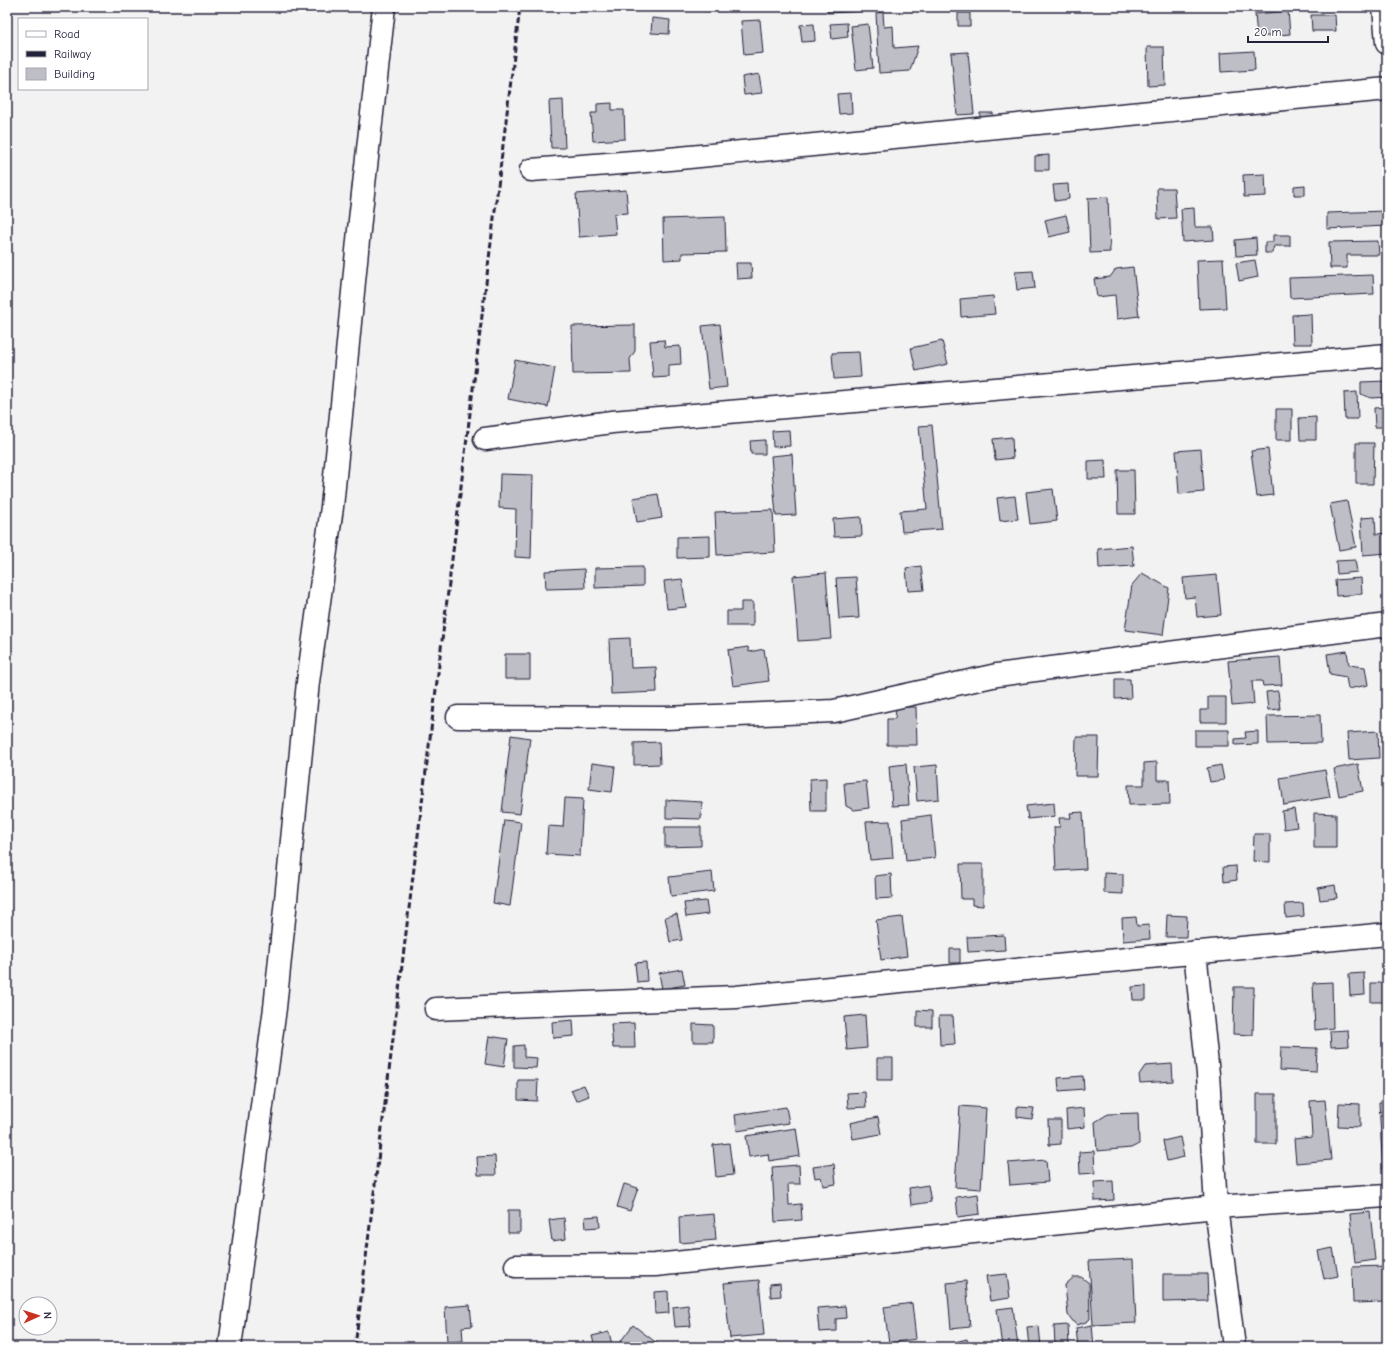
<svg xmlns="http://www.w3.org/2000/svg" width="1394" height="1354" font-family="'Comic Neue',sans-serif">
<rect width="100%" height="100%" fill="#f2f2f3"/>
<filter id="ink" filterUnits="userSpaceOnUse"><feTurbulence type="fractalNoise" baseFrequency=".025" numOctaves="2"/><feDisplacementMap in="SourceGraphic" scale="8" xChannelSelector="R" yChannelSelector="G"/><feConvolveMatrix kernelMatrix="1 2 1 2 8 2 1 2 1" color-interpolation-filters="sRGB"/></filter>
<g filter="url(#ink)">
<path fill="#bebec6" stroke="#22223b" d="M704 7H725V11H704Z
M827 7H869V11L827 13Z
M1288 11 1290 34 1257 37 1255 14Z
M883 12 884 27 893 26 894 48 918 46 910 71 879 73 876 13Z
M958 13H970V26H958Z
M1311 15H1335L1336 31H1312Z
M652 18 670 20 669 34 651 33Z
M760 20 763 53 744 55 741 21Z
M847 23 848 37 832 39 830 24Z
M814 24 815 41 802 42 800 25Z
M868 24 873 68 856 70 851 26Z
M1147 47H1164L1165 85 1148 86Z
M1254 51 1255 70 1221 72 1220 53Z
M968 52 974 114 957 115 951 53Z
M759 74 762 93 744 95 742 77Z
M851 93 852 113 839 114 837 94Z
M563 100 565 148H551L549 101Z
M612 103V110H624L625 139 593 141 591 113H597V104Z
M980 113H993V126H980Z
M1049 155V170H1035V156Z
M1265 174 1266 196 1244 197 1243 175Z
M1068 184 1069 199 1055 201 1053 185Z
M1305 185V195H1294V186Z
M1157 188H1174L1176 218 1158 219Z
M626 190 628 213 614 214 616 234 579 237 576 194Z
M1108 197 1110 252 1090 253 1088 198Z
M1194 208 1195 227H1213L1214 240 1183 242 1181 209Z
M1385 211 1386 226 1327 229V213Z
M1066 215 1070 232 1049 237 1045 220Z
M725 217 726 252 682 253V259L664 260 663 219Z
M1273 235H1290V246H1274L1272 253H1265V242H1273Z
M1256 238 1257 255 1236 256 1235 240Z
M1378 241 1379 255H1347V268H1330L1329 242Z
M1223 259 1226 308 1199 309 1197 260Z
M1255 260 1258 277 1239 281 1236 263Z
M736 263H751L752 278 737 279Z
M1133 267 1139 316 1117 319 1115 295 1097 297 1094 279 1110 277 1116 269Z
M1033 271 1035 288 1017 290 1015 272Z
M1373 275 1374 294 1290 298 1289 278Z
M993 296 995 314 961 317 960 299Z
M1311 314 1312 344H1293L1292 315Z
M720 324 727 387 709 389 702 326Z
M635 325V351L630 359 631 373 573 374 572 326Z
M664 340 665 347 680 346 681 364 669 365V377L653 378 650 341Z
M942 341 948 364 916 371 911 348Z
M859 352 861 377 834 379 832 353Z
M515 360 555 368 548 407 508 399Z
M1387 381V397L1371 398 1361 394V382Z
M1357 392 1358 419H1345L1344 393Z
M1387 407V427H1375L1374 408Z
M1276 409H1292V440H1276Z
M1316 417V440H1300L1299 418Z
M932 425 942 529 902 532 900 511 927 509 919 426Z
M789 430 790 446 773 447 772 431Z
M1012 437 1013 458 995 460 993 439Z
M765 440V454H751L750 441Z
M1356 443H1374L1373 484H1356Z
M1201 449 1204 492 1179 494 1176 451Z
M1268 449 1273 495 1257 497 1251 451Z
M792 454 796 515 776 516 771 456Z
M1105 460 1106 479H1088V461Z
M1117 470H1134L1135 514H1118Z
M500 474 533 475 531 558 515 557 516 509 499 508Z
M1053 489 1057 521 1030 524 1026 492Z
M658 494 662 518 637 522 633 498Z
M1015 496 1018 519 1000 521 997 498Z
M1347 501 1356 547 1339 550 1330 504Z
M773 510 775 552 717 555 715 512Z
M861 517 862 536 834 537 833 519Z
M1375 517 1376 534 1387 533V553L1363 555 1361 518Z
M710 536V557L677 558V537Z
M1132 546 1134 566 1099 568 1098 549Z
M1355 560 1357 572 1337 574 1336 561Z
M921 566 924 590 908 591 906 568Z
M643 567V586L595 588V568Z
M584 569 585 588 546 589 545 571Z
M826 573 831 639 798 641 793 576Z
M1142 573 1169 588 1163 635 1125 630 1132 585Z
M1217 575 1221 615 1197 617 1195 597 1185 598 1183 578Z
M856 577 859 618 839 619 836 578Z
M1361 578 1362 594 1336 596 1335 580Z
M682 579 686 607 667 609 664 581Z
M741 602H753V626H727V611H741Z
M630 638 631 668 656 667 657 692 611 694 609 639Z
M748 647 749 652 764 649 769 681 733 686 728 650Z
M1347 651 1349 665 1365 667 1368 685 1348 689 1346 677 1330 674 1327 654Z
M505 654H530V679H505Z
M1280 657 1282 685 1263 686 1262 681H1252L1254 704 1232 706 1228 661Z
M1115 679H1130L1131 698 1115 699Z
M1278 691 1280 709 1268 710 1266 692Z
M1208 697H1226V722H1200V710H1208Z
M896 707H916L917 745H887V719H895Z
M1320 715 1321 743 1268 744 1267 716Z
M1195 730H1229V746H1195Z
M1258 731V744L1235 745V739L1246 738 1245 732Z
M1378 731 1379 758 1349 760 1347 733Z
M511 735 530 738 520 814 502 812Z
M1076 737H1099L1098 776H1075Z
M659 742 660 764 634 765V743Z
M1157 762V780H1169L1170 804 1129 805 1128 785H1144V763Z
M592 763 615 766 612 792 589 789Z
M906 764 909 805 892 806 889 766Z
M1358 764 1363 791 1339 796 1334 769Z
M937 765 939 799 917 801 914 767Z
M1221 765 1224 780 1210 782 1207 768Z
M1325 770 1330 797 1284 805 1280 778Z
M826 778V811H811L810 779Z
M866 781 869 808 854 810 846 806 844 783Z
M565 798 583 799 580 856 546 854 548 826 563 827Z
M666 800 702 802 701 819 666 818Z
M1054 803 1055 816 1028 819 1026 806Z
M1294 809 1297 827 1284 829 1282 811Z
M1083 812 1086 869 1056 871 1054 827H1060L1059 818H1071L1070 813Z
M1314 813 1336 814V848H1314Z
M931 815 935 858 906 861 902 819Z
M504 820 521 822 510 906 493 903Z
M890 821 893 858 870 860 866 822Z
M665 827H701V846L665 847Z
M1254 834H1270V862L1253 861Z
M960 864H983V906L972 905V899H961Z
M1236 866 1237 880 1224 882 1223 867Z
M712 872 714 891 671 896 669 877Z
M1104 873 1123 874V894L1104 893Z
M891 874 892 898 876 899 875 876Z
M1335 885 1337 898 1320 900 1318 888Z
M706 901 708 914 686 917 684 903Z
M1303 903 1304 916 1286 918 1285 904Z
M677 914 682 940 670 942 665 917Z
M1167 915 1187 916 1186 937H1166Z
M902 917 907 956 881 960 876 920Z
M1136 917 1137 926 1149 925 1150 939 1123 941 1122 918Z
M1004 935 1005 950 968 952 967 937Z
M950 949H960V963H950Z
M646 962 647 981 637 982 635 963Z
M682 969 685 985 662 989 659 973Z
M1364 973 1365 995 1350 996 1349 974Z
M1332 982 1333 1028 1315 1030 1313 983Z
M1371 983H1387V1002H1371Z
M1146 986V1000H1133L1132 987Z
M1234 987H1254L1253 1035 1233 1034Z
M917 1010 932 1011V1027H917Z
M865 1015 867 1048 847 1050 844 1017Z
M939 1016H953L955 1044 940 1045Z
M573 1020 574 1036 553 1038 552 1022Z
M634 1023 635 1048H613L611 1024Z
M693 1024 713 1025V1042H693Z
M1348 1030 1349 1046 1331 1047 1330 1031Z
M489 1036 508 1039 504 1067 485 1064Z
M524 1045V1057L537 1058 536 1068 514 1067V1046Z
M1281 1047 1317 1048 1316 1072 1280 1070Z
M877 1058H893V1080H877Z
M1172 1064 1173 1081 1140 1083 1139 1075 1145 1066Z
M1083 1076 1084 1089 1059 1091 1058 1078Z
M518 1080H538L537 1101 518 1100Z
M584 1085 589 1096 576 1101 571 1090Z
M865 1092 866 1107 848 1108 847 1093Z
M1257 1094H1276V1144H1257Z
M1325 1100 1331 1160 1296 1163 1294 1139 1312 1137 1310 1101Z
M1379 1102H1387V1174H1383Z
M1339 1103 1360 1104V1127L1338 1126Z
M960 1106 986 1108 981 1189 955 1187Z
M786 1107 789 1123 737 1131 735 1115Z
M1017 1107 1034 1108 1032 1119 1017 1117Z
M1084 1108 1085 1127 1067 1129 1066 1110Z
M1138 1113 1139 1144 1131 1148 1097 1151 1095 1122 1108 1114Z
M878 1117 881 1134 853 1139 850 1123Z
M1048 1120H1061V1144L1049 1145Z
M796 1128 800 1156 769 1161 768 1154 749 1157 746 1136Z
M1180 1137 1184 1157 1167 1161 1163 1141Z
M729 1143 733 1175 716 1177 713 1145Z
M1094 1151 1095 1173 1080 1174 1079 1152Z
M495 1156 496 1175H478L477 1157Z
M1046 1160 1048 1182 1010 1185 1008 1163Z
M834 1164 836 1184 823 1186 821 1177 815 1178 813 1167Z
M799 1165 800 1184H788L789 1205 801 1204 802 1220 775 1222 772 1167Z
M1113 1181 1114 1200 1095 1201 1094 1182Z
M624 1184 638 1188 630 1211 617 1207Z
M928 1185 931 1202 911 1205 909 1188Z
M978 1194 980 1214 958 1217 956 1197Z
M508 1210H520V1233H508Z
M1370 1212 1375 1260 1355 1263 1350 1214Z
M714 1214 716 1240 680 1243 679 1217Z
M599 1216 600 1227 586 1228 585 1217Z
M564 1218 566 1239 552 1241 549 1220Z
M1333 1248 1338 1276 1324 1279 1318 1251Z
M1133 1259 1136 1323 1093 1325 1089 1261Z
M1387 1266V1302L1353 1303 1352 1267Z
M1007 1274 1010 1298 990 1301 986 1276Z
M1163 1274H1207L1208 1301 1163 1302Z
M1074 1277H1081L1089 1283 1090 1319 1086 1322 1076 1325 1068 1315 1065 1285Z
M759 1280 764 1335 730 1338 724 1283Z
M966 1281 970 1327 951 1329 947 1283Z
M780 1283 781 1296 771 1297 770 1284Z
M668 1291 669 1313 655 1314 654 1292Z
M912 1303 916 1339 889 1343 884 1307Z
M470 1305 472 1326 462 1327 463 1341 447 1342 445 1307Z
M688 1305 691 1326 675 1327 673 1307Z
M845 1306 846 1318 836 1319V1331L819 1332 817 1308Z
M1013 1307 1018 1347H1002L997 1309Z
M633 1325 658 1344 655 1347 617 1346Z
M1068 1325 1069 1345H1055L1054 1326Z
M1092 1325 1094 1347H1078L1076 1328Z
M1039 1326 1041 1347H1029L1027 1327Z
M609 1332 612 1345 603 1347H595L592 1336Z
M967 1339 969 1347H956L955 1342Z"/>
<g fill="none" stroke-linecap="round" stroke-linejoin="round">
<g stroke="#22223b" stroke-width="25">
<path id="minor" d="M1384 7 1387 43
M531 170 659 160 1387 89
M485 439 612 422 1387 355
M458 717 665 718 834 711 997 675 1387 625
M1195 952 1208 1074 1216 1207 1234 1347
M436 1009 736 997 1387 934
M516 1266 655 1265 1216 1207 1387 1196
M230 1347 275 1008 308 682 332 507 360 220 384 7"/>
</g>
<use href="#minor" stroke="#fff" stroke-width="22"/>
<path stroke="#22223b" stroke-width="3" stroke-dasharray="6 3" stroke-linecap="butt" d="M355 1347 520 7"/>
</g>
</g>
<rect width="1394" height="1354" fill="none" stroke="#fff" stroke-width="24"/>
<rect x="12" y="12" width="1370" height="1330" fill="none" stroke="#22223b" stroke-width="1.5" filter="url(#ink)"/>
<rect x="18" y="18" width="130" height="72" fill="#ffffff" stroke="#a7a7b1"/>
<rect x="26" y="31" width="20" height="6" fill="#ffffff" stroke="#a7a7b1"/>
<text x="54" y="38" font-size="12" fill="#22223b">Road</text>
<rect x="26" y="51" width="20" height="6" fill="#22223b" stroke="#a7a7b1"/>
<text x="54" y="58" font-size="12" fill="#22223b">Railway</text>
<rect x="26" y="68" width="20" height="12" fill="#bebec6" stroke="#a7a7b1"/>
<text x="54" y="78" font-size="12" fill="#22223b">Building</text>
<g transform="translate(38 1316) rotate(87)"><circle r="19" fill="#ffffff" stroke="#a7a7b1"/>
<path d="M0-3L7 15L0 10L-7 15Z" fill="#c8321e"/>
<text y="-6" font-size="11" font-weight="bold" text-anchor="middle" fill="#22223b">N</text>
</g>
<path d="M1248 36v6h80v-6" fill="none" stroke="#22223b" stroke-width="2"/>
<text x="1254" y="36" font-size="12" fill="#22223b" stroke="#ffffff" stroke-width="3" paint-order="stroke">20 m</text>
</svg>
